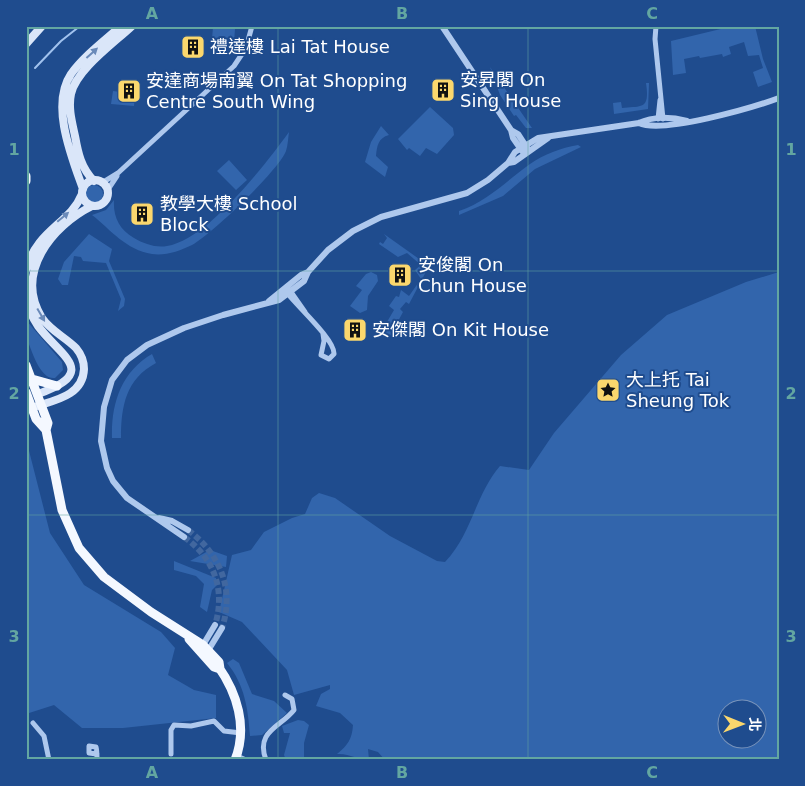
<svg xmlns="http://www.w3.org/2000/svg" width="805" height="786" font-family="'DejaVu Sans','Noto Sans TC',sans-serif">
<rect width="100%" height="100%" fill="#1f4c8e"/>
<path fill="#3265ac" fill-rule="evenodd" d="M733 26H755L763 59 772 82 758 87 753 72 763 68 759 55 748 56 744 42 729 47 731 54 723 57 722 54 700 58 699 56 684 59 686 73 673 75 671 41Z
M213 27 235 29 234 42 212 39Z
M490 67 532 128H526L516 115 514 116 500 95Z
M646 83H649L648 109 614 114 613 103 621 102 622 108C642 106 650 110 646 83Z
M113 91 135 94 134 106 111 104Z
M430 107 453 128 454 135 437 154 426 148 420 156 409 148 407 150 398 139Z
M381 126 389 135C378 138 377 146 376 156L388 167 385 177 365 162 371 142Z
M289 132C288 138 288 145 286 151 279 170 211 235 192 245 180 251 165 256 152 254 126 250 111 230 92 215L106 210 114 200C113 217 119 229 134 238 144 244 156 248 167 246 207 240 266 164 289 132Z
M578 145 581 147 535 169 503 196 459 215V211C488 201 506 181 530 164 544 154 561 148 578 145Z
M229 160 247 180 236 190 217 171Z
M85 194a9 9 0 1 1 18 0a9 9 0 1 1-18 0Z
M89 234 112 249 109 261 125 299 124 306 118 311 121 299 106 263 83 261 81 257 74 256 68 285H62L58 279 64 262Z
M384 234 429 266 409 304 406 302 400 309 403 312 390 336 384 332 386 329 384 327 394 310 389 306 396 296 399 297 401 290 409 296 421 279 415 270 421 265 407 253 398 257 379 244 380 242 383 244 387 238Z
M371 272 377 275 378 281 368 296 367 310 360 313 350 306 362 290 356 286 366 274Z
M779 272V760H385L378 752 368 749 369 760C358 760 349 753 337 754 348 745 352 739 353 725L340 713 316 706 321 694 330 689V685L294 695 287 670 242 622 219 612 232 555 251 550 264 532 292 518 305 514 312 498 319 493 335 498 390 536 437 561 445 562C472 534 475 495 500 466L529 470 554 433 621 355 667 315 746 282ZM728 708H758V738H728Z
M26 320 62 362 63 370 55 378C40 380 32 351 27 339 25 334 26 326 26 320Z
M152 354 156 363C126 379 121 406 121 438H112C111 404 121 372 152 354Z
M26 439 50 533 84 585 161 632 175 648 168 675 194 690 216 695V718L123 728H82L54 705 26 714Z
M210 550 227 556 226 567 190 561Z
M174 561 216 578 217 585 212 590 207 612 200 607 204 584 196 576 174 570Z
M233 659 239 663 252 694 274 701 287 713 262 735 250 736C248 709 245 685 227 663Z
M298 720 304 721 309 725 304 743V760H286L284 755 290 733H284L282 726Z"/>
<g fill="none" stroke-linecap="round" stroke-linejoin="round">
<path stroke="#a1c2ee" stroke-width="2" d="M35 68 61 41 80 26"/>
<path stroke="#41679f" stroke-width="6" stroke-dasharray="6 3" stroke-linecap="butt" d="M188 530C220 554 235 589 222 628
M184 537C214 558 226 590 215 625"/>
<path stroke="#aec8ed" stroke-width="5" d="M656 26 655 39 663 119
M658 119 660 100
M98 181H105L118 173 234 66 246 48 252 26
M107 191 117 176
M291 292 305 312
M288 294C298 307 335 340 334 354L329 359 321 355 324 341 323 334
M33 723 44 736 49 760
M171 754V730L174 725 191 726 214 721 224 731 241 733
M237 756 246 760
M97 760C97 756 97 750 96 747L89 746V753L97 754
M266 760C255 731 281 727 294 710L292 699 285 695"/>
<path stroke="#aec8ed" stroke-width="6" d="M442 26 511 130 518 134 529 151
M639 123C662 134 752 108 779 98
M511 130 513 138 522 151
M508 163 514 162 548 138
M269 301 301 275 308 272
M159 518 172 521 188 530
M184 537 127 498 113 481 107 468 101 441 104 407 112 380 127 360 147 345 184 328 223 315 279 300 304 281 308 272 328 250 353 231 381 217 467 193 488 180 508 163 515 152 538 138 639 123C653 116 672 117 687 121
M203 645 215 625
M206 654 222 628"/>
<path stroke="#dae6f9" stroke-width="8" d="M26 44 42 26
M82 193a13 13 0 1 1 26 0a13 13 0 1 1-26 0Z
M94 181C81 168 78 153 75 136 72 122 68 108 71 94 76 70 114 43 132 26
M83 189C72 158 50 105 71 74 84 56 104 41 121 26
M26 270C37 229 70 224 82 194
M26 298C28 308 32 317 38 326 61 357 100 372 38 394
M37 406C56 400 83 395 84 369 84 361 81 354 76 348 65 337 51 331 42 318 14 273 52 226 92 206"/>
<path stroke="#f4f8ff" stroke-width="9" d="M26 176V181
M26 365 48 423 46 430 62 510 79 548 104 577 151 612 203 645 219 662 220 669
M32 379 57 386
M26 392 36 419 46 430
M189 639 214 667 220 669
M218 666C237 693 248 727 235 760"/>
</g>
<defs><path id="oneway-solid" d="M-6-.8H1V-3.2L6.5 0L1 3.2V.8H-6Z" transform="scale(1.25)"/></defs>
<g fill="#6a8ab9">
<use href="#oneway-solid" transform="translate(92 53) rotate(-42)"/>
<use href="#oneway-solid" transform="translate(63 217) rotate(-40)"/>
<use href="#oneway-solid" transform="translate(41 315) rotate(60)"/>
</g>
<path fill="none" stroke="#63a6a1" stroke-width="1" stroke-opacity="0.55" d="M278 26V760M528 26V760M26 271H779M26 515H779"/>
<defs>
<g id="building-square" transform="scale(1.25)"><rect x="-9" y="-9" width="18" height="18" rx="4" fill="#fbd76d" stroke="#1f4c8e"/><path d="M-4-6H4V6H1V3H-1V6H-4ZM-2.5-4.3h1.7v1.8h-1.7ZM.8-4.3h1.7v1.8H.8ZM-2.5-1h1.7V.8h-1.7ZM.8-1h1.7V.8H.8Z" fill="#111"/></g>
<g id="sight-square" transform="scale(1.25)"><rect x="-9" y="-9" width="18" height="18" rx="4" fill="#fbd76d" stroke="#1f4c8e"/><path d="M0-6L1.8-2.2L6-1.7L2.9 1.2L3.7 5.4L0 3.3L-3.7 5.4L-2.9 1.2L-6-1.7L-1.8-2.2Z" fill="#111"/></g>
</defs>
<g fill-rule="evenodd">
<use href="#building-square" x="193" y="47"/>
<use href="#building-square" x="443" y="90"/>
<use href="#building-square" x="129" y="91"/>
<use href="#building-square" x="142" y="214"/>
<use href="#building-square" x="400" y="275"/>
<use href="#building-square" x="355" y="330"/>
<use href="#sight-square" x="608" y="390"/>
</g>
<g text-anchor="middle" stroke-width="4" stroke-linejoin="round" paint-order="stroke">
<g font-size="18" fill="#fff" stroke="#1f4c8e" text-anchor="start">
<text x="210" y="53">禮達樓 Lai Tat House</text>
<text x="460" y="86">安昇閣 On<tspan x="460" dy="21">Sing House</tspan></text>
<text x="146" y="87">安達商場南翼 On Tat Shopping<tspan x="146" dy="21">Centre South Wing</tspan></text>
<text x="160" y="210">教學大樓 School<tspan x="160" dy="21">Block</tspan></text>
<text x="418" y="271">安俊閣 On<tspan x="418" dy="21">Chun House</tspan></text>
<text x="372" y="336">安傑閣 On Kit House</text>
<text x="626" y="386">大上托 Tai<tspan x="626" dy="21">Sheung Tok</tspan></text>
</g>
</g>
<rect width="805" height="786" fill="none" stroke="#1f4c8e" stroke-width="55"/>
<g transform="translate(742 724) rotate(91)"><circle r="24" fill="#1f4c8e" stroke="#7994bb"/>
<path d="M0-4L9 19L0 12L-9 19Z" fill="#fbd76d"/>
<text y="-8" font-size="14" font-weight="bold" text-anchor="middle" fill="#ffffff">北</text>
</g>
<rect x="28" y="28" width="750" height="730" fill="none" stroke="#63a6a1" stroke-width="2"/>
<g font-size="16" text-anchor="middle" font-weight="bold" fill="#63a6a1">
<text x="152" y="19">A</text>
<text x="402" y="19">B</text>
<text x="652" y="19">C</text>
<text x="14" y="155">1</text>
<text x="791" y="155">1</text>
<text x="14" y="399">2</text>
<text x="791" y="399">2</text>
<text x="14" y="642">3</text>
<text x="791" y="642">3</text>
<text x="152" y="778">A</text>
<text x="402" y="778">B</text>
<text x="652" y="778">C</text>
</g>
</svg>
